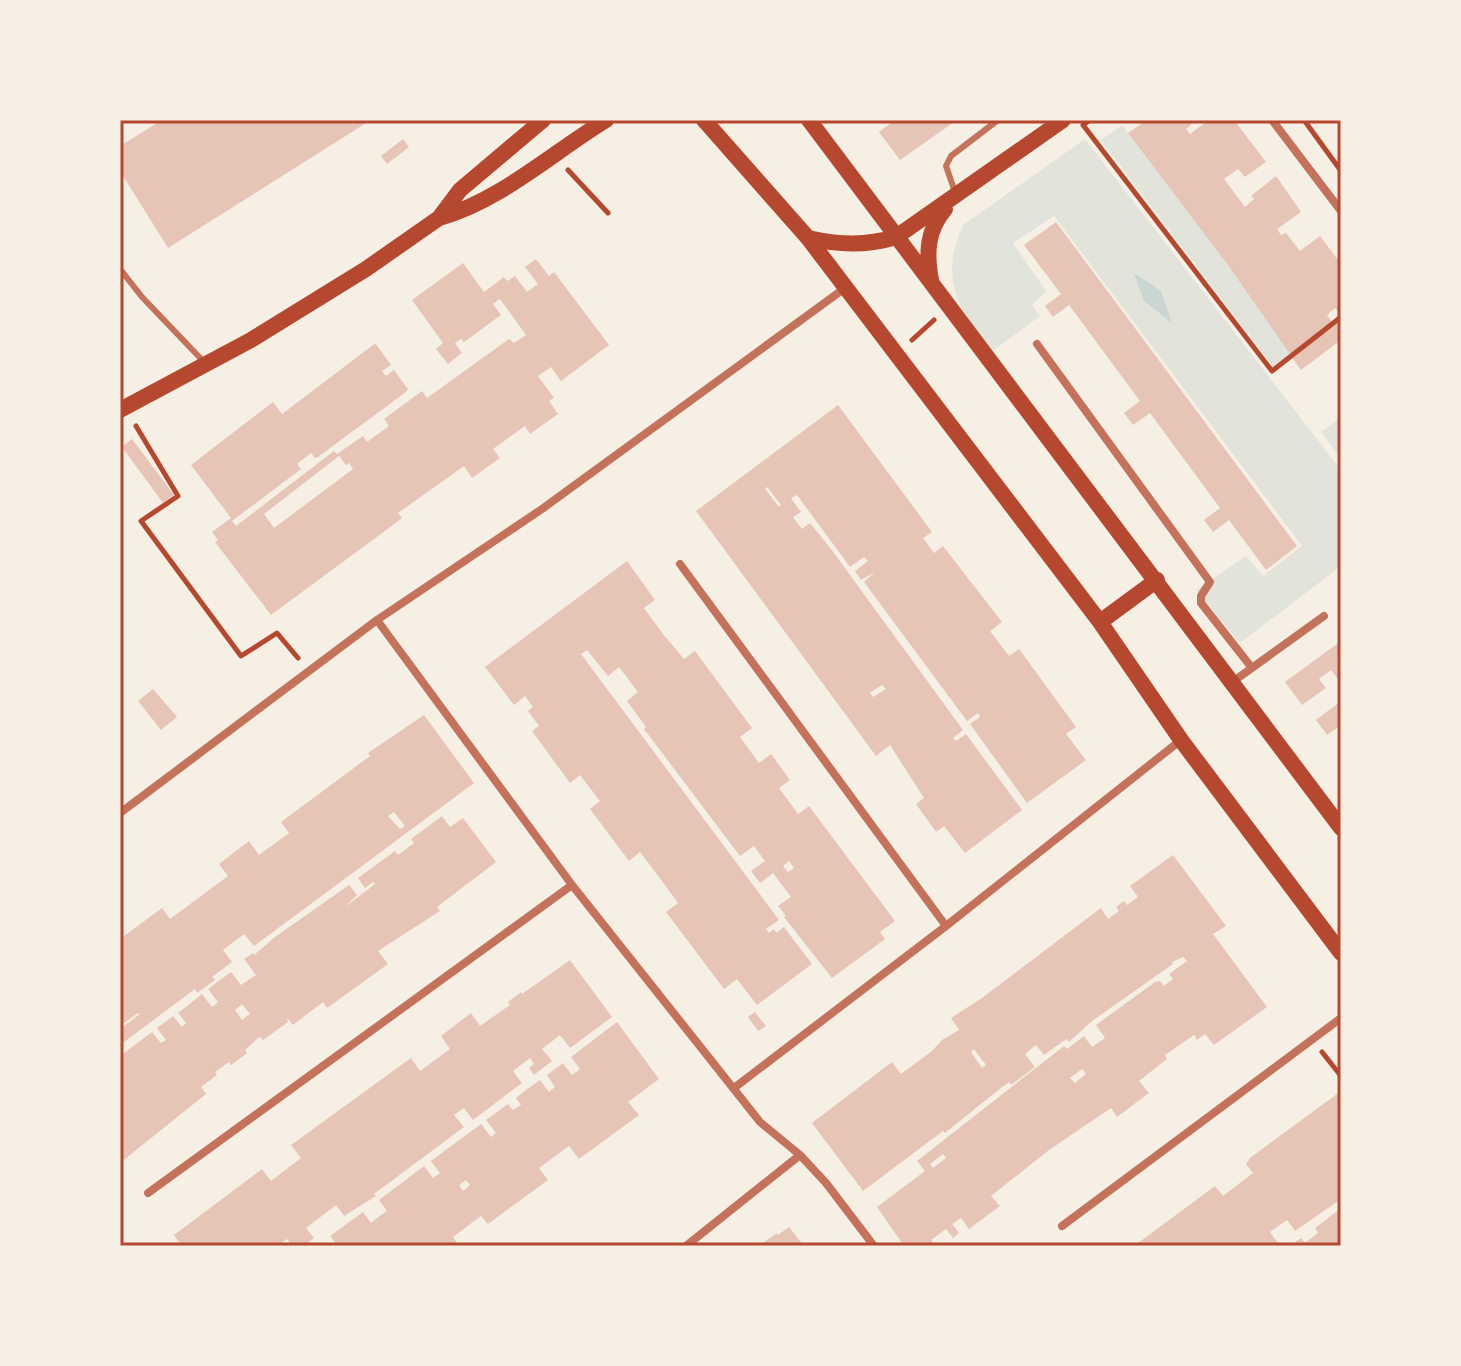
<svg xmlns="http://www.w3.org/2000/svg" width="1461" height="1366" font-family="'Exo 2',sans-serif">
<rect width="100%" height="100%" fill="#f6efe4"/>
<path fill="#e2e4dc" d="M1122 125 1295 350 1273 366 1101 140Z
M1085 139 1341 470V566L1240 643 1196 590 1246 556 1263 576 1302 546 1054 216 1013 243 1046 291 1032 305 1040 316 990 353C960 307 938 281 963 225Z
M1341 417V459L1321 432Z"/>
<path fill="#c9d6d2" d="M1134 273 1161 291 1172 323 1144 301Z"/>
<path fill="#e6c5b7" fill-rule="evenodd" d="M162 120H371L168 248 120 171V146Z
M895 120H957L900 160 879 132Z
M1147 120H1189L1192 124 1186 129 1190 134 1205 123 1203 120H1234L1266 162 1245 177 1238 169 1224 179 1245 207 1254 199 1251 196 1276 176 1301 212 1277 229 1281 235 1286 233 1300 251 1320 236 1341 264V316L1335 308 1327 315 1334 325 1341 319V340L1301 370 1228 265 1128 133Z
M403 139 409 147 387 164 381 156Z
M1056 222 1297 546 1266 570 1229 520 1213 532 1204 520 1220 508 1150 413 1133 425 1124 413 1140 401 1069 305 1053 317 1045 306 1061 294 1024 245Z
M536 259 549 276 554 272 609 345 561 381 551 367 538 376 554 398 549 401 558 414 530 434 525 426 493 449 500 458 472 478 464 466 398 513 402 518 397 522 271 615 215 542 218 540 212 532 231 518 191 465 273 402 282 414 373 345 376 344 391 365 382 371 386 376 394 370 408 389 406 392 318 457 315 458 311 453 297 464 301 469 232 521 236 526 334 451 337 454 363 436 367 442 389 426 384 419 422 391 427 398 509 339 514 343 526 335 500 299 493 304 501 315 464 342 461 339 455 343 462 353 448 364 436 349 443 343 412 300 463 263 484 292 504 277 507 281 515 276 527 292 538 284 525 267ZM339 456 346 465 349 463 353 469 274 528 264 514Z
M838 405 932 532 923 538 934 553 943 546 1002 622 990 631 1009 656 1019 649 1076 727 1066 734 1086 760 1027 803 970 724 980 717 978 713 967 721 864 582 875 572 861 580 855 571 868 561 864 557 850 567 797 495 791 498 801 512 793 517 802 529 810 523 831 549 963 730 953 738 956 741 966 734 1022 810 965 853 944 826 936 832 916 804 924 798 890 745 876 756 696 511ZM767 487 781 505 779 507 765 489ZM882 685 886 689 873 697 870 693Z
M132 439 174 495 163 503 122 447Z
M627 561 655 600 644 608 663 634 684 659 695 651 752 728 740 737 759 763 771 754 790 780 779 788 798 814 809 806 895 921 880 932 885 939 832 978 784 917 786 916 778 906 791 897 773 873 760 883 751 871 765 861 754 846 740 856 644 729 646 727 627 701 638 692 619 667 608 676 587 650 581 654 779 920 766 929 769 933 774 929 776 933 784 927 812 964 757 1005 737 979 724 989 666 912 678 903 659 877 640 852 629 861 590 809 600 801 580 775 570 783 532 731 539 726 528 711 533 707 525 696 514 705 485 667ZM789 861 794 868 788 872 783 866Z
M1341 641V683L1331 670 1319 679 1326 688 1302 705 1285 682Z
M153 689 177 717 161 730 138 701Z
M1341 701V725L1327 735 1316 720Z
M424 715 474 783 254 946 244 934 223 950 232 962 212 977 215 980 197 993 195 989 120 1045V1029L140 1014 138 1013 120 1026V939L162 908 170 919 228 876 219 864 249 841 259 855 289 833 281 822 370 756 368 753ZM394 812 405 826 400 829 388 816Z
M442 816 450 827 463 818 496 862 437 907 440 911 378 951 388 964 327 1008 323 1002 293 1025 287 1018 288 1022 263 1040 260 1037 257 1039 245 1050 247 1053 231 1065 229 1062 215 1072 217 1075 201 1087 206 1094 120 1163V1056L152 1032 161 1043 166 1040 157 1028 173 1016 182 1027 186 1023 178 1013 202 994 212 1007 218 1002 208 989 231 972 241 985 256 975 244 959 253 953 254 955 275 937 349 885 357 895 345 907 375 884 373 882 365 888 358 878 395 851 398 855 414 843 411 839ZM242 1004 250 1014 242 1020 235 1010Z
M1173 855 1226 926 1213 934 1267 1007 1214 1045 1205 1034 1197 1040 1194 1035 1165 1055 1167 1059 1139 1081 1149 1093 1117 1117 1111 1108 1049 1150 991 1196 1000 1206 969 1229 961 1218 952 1224 959 1233 953 1238 946 1229 931 1240 935 1246H904L877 1207 925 1171 917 1161 1064 1046 1067 1049 1084 1036 1092 1047 1105 1038 1096 1025 1155 982 1160 981 1164 986 1173 979 1169 974 1187 961 1183 957 1172 962 1173 964 1092 1021 1069 1042 1067 1039 1062 1042 1044 1055 1036 1045 1025 1054 1035 1067 1011 1085 1010 1082 1002 1087 945 1133 943 1131 863 1191 812 1123 892 1062 901 1074 932 1051 942 1040 959 1030 951 1018 982 998 1101 908 1108 919 1119 911 1116 907 1124 901 1127 905 1138 897 1130 886ZM974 1049 986 1065 982 1068 971 1052ZM1082 1069 1086 1074 1075 1083 1070 1078ZM943 1154 946 1158 933 1168 930 1164Z
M570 960 612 1017 570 1048 560 1035 542 1049 552 1061 534 1075 529 1068 534 1064 530 1058 513 1071 522 1083 473 1120 464 1108 454 1115 464 1127 374 1194 376 1196 344 1216 336 1205 306 1228 314 1238 304 1246H293L287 1239 277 1246H182L176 1238 174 1235 262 1169 271 1181 301 1158 291 1145 411 1058 420 1071 450 1049 441 1036 471 1013 480 1026 510 1005 508 1002 521 992 522 994Z
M755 1012 766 1026 758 1031 748 1017Z
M617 1022 659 1079 628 1102 639 1115 579 1159 569 1146 539 1168 548 1180 488 1224 481 1216 453 1237 459 1246H338L330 1236 363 1212 371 1223 377 1218 387 1211 379 1200 424 1166 433 1178 440 1173 431 1161 481 1124 491 1137 496 1133 486 1120 508 1104 513 1110 521 1105 516 1098 526 1090 540 1080 549 1092 555 1087 547 1075 563 1063 572 1075 580 1069 571 1057ZM466 1180 470 1185 463 1191 459 1185Z
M1341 1091V1199L1295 1231 1287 1220 1270 1232 1280 1246H1134L1215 1186 1223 1196 1253 1173 1246 1164 1250 1158Z
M1341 1208V1246H1290L1301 1238 1305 1243 1318 1233 1315 1228Z
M789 1227 804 1246H759L777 1233 778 1235Z"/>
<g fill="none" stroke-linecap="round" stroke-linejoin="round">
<path stroke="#b5482f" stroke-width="5" d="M1090 120 1083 125 1272 371 1341 317
M1304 120 1341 171
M568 170 608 213
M912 340 934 320
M136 426 178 496 141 521 241 656 277 633 298 658
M1322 1052 1341 1076"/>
<path stroke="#c5725c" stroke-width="6" d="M955 192 946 166 951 156 998 120
M120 269 142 297 204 362"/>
<path stroke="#c5725c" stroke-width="8" d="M1272 120 1341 211
M1037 344 1210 582 1201 596V603L1252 668
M680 564 946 926
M377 620 572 885 760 1122 800 1155 826 1183 874 1246
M1231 683 1324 616
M120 813 377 620 542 509 845 288
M734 1088 946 926 1181 740
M148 1193 572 885
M1062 1226 1341 1018
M686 1246 800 1155"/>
<path stroke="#b5482f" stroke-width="16" d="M704 120 808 238 1100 622 1181 740 1341 953
M809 120 1341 828
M439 218C500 201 552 153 606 120
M808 238C839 245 866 246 896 237L1063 120
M931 280C926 253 927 230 945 209
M120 410 251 340 366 269 439 218 460 190 543 120
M1100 622 1157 580"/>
</g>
<rect width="1461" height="1366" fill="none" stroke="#f6efe4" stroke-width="244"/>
<rect x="122" y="122" width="1217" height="1122" fill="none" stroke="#b5482f" stroke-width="3"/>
</svg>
